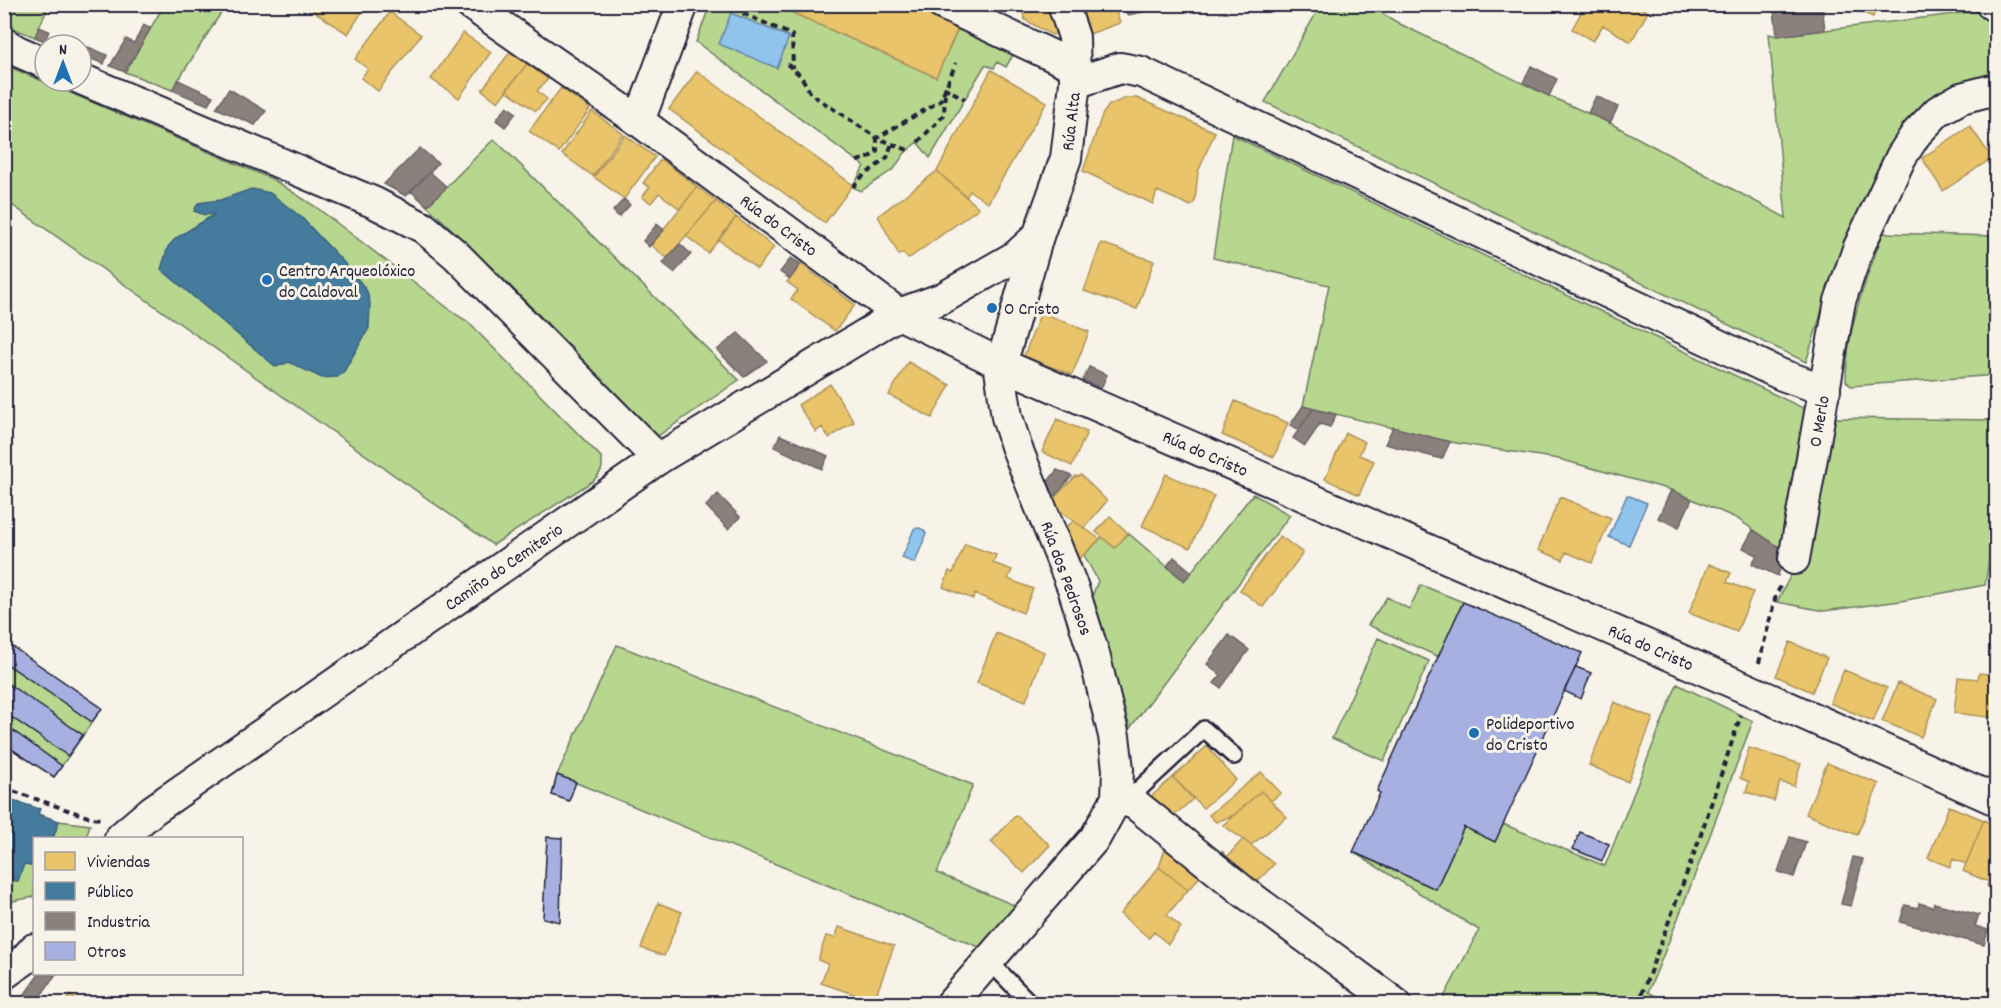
<svg xmlns="http://www.w3.org/2000/svg" width="2001" height="1008" font-family="Dekko,sans-serif">
<rect width="100%" height="100%" fill="#f7f3e8"/>
<filter id="ink" filterUnits="userSpaceOnUse"><feTurbulence type="fractalNoise" baseFrequency=".0167" numOctaves="2"/><feDisplacementMap in="SourceGraphic" scale="12" xChannelSelector="R" yChannelSelector="G"/><feConvolveMatrix kernelMatrix="1 2 1 2 8 2 1 2 1" color-interpolation-filters="sRGB"/></filter>
<g filter="url(#ink)">
<path fill="#b7d68e" stroke="#6c7c64" stroke-width="1.5" d="M773 4 936 77 959 26 1013 55 1006 67 997 62 994 68 985 65 930 158 917 142 904 154 894 169 861 191 853 187 864 166 696 42 710 5Z
M4 5H49L35 37 5 25Z
M164 5H226L172 90 125 72Z
M1321 5H1368L1400 24 1549 96 1610 123 1786 218 1769 34 1777 36 1979 11 1996 20V74L1945 88 1895 138 1843 244 1806 362 1265 102Z
M5 65 274 180 316 207 457 315 467 321 601 457C604 468 601 473 593 481L493 545 5 200Z
M1232 135 1807 410 1785 551 1736 518 1671 490 1559 459 1450 442 1303 406 1329 285 1213 258Z
M494 139 739 380 655 438C582 357 507 280 427 206Z
M1883 233 1996 236V375L1851 386 1846 381C1846 329 1865 282 1883 233Z
M1830 418 1996 420V516L1985 585 1901 601 1824 611 1777 602 1811 536Z
M1253 494 1290 515 1130 728 1091 599 1098 581 1084 555 1102 537 1115 548 1128 533 1184 581Z
M1421 585 1463 602 1439 657 1368 625 1387 597 1409 609Z
M1378 638 1429 661 1384 761 1332 738Z
M4 641 102 708 54 777 5 744Z
M617 645 973 785 937 873 1021 908 984 949 557 775Z
M1677 684 1753 721C1718 812 1686 903 1648 992L1660 998 1658 1003H1441L1479 930 1353 852 1436 889 1464 827 1495 841 1503 824 1605 866Z
M59 821 90 825 86 838H53Z
M24 864 34 867V897L13 901 5 898 4 877 17 881Z"/>
<path fill="#90c4ed" stroke="#6483a6" stroke-width="1.5" d="M731 13 789 37 777 68 719 44Z
M1627 495 1647 503 1629 545 1609 537Z
M919 528 924 530 926 534 915 563 902 558 914 529Z"/>
<path fill="#e9c46a" stroke="#ad935c" stroke-width="1.5" d="M317 4H367L348 34 313 11Z
M773 4H911L959 26 936 77Z
M1020 4H1051L1062 32 1052 35 1025 20Z
M1082 4H1114L1120 23 1081 37 1071 9Z
M1586 4H1635L1648 12 1631 42 1603 25 1593 41 1572 29Z
M1843 4H1877L1873 17Z
M390 12 421 35 378 91 361 78 368 69 355 59Z
M463 33 491 52 459 98 431 79Z
M510 52 527 64 498 102 482 90Z
M527 64 548 79 537 91 547 99 536 111 506 90Z
M991 70 1047 102 988 203 970 191 966 197 937 171Z
M697 71 853 185 825 223 669 109Z
M561 88 590 109 559 152 529 131Z
M1126 98H1137L1215 132 1198 172 1195 201 1191 206 1157 191 1153 204 1083 171 1102 115 1109 105Z
M592 111 623 134 593 176 562 154Z
M1970 126 1992 158 1943 191 1922 158Z
M625 135 655 157 624 199 594 177Z
M661 159 697 187 680 209 659 193 651 203 642 197 650 187 643 183Z
M937 171 979 208 908 259 903 253 899 255 878 216Z
M697 187 716 201 667 258 651 245Z
M716 201 736 217 708 253 686 236Z
M736 217 774 247 757 269 719 240Z
M1101 243 1154 261 1137 309 1084 291Z
M801 264 855 305 835 331 791 299 798 290 787 282Z
M1041 312 1089 332 1072 375 1024 356Z
M908 362 950 385 932 418 889 395Z
M830 384 854 422 829 438 822 427 816 432 798 405Z
M1235 401 1288 423 1274 457 1222 435Z
M1057 419 1087 432 1072 466 1042 452Z
M1346 433 1365 442 1359 455 1374 461 1359 495 1325 479Z
M1166 474 1214 496 1190 548 1142 526Z
M1081 475 1107 501 1084 528 1049 503 1076 476 1078 477Z
M1560 497 1611 518 1592 563 1566 552 1563 560 1538 550Z
M1110 516 1128 533 1115 548 1096 532Z
M1074 521 1100 539 1077 561 1061 531Z
M1280 536 1303 553 1263 607 1240 590Z
M965 544 996 555 993 563 1012 570 1008 579 1033 589 1023 613 975 594 973 599 943 587 949 571 953 573Z
M1709 564 1731 573 1727 582 1753 592 1737 632 1689 613Z
M996 633 1044 652 1026 701 977 683Z
M1790 642 1827 658 1812 692 1776 676Z
M1844 670 1887 688 1873 721 1830 703Z
M1979 673 1996 675V718L1954 713 1958 677 1978 679Z
M1898 683 1937 699 1921 737 1882 721Z
M1614 702 1653 718 1628 782 1589 765Z
M1207 746 1236 780 1203 808 1173 777Z
M1749 748 1801 764 1794 786 1780 782 1774 801 1746 792 1749 782 1740 778Z
M1827 763 1879 784 1857 835 1806 814Z
M1261 772 1281 793 1271 801 1261 791 1234 815 1216 822 1209 815Z
M1173 777 1193 799 1166 823 1146 801Z
M1261 791 1287 817 1251 845 1223 825Z
M1949 806 1984 820 1966 864 1953 859 1950 867 1928 858Z
M1016 815 1050 845 1024 873 991 842Z
M1984 820 1996 825V890L1987 886 1989 882 1963 871Z
M1243 839 1274 864 1250 889 1216 857 1222 851 1227 857Z
M1168 840 1205 871 1188 890 1159 867Z
M1159 867 1188 890 1167 915 1181 927 1168 944 1154 932 1149 938 1120 914Z
M658 903 682 912 664 956 641 948Z
M839 927 894 946 874 1001 821 983 828 964 818 960 826 936 835 938Z
M978 994 988 1004H970Z
M70 995 82 1004H64Z"/>
<path fill="#457b9d" stroke="#3a6080" stroke-width="1.5" d="M252 189 270 193 301 217 350 269 367 291 370 303 369 328 343 373 337 377 322 378 289 362 276 367 161 269 168 247 176 238 215 214 205 215 194 211 198 203 220 200Z
M11 800 40 809 38 814 59 821 53 838H34V867L24 864 18 881 4 877V815Z"/>
<path fill="#8a817c" stroke="#6b6468" stroke-width="1.5" d="M1125 4H1142L1143 12 1127 15Z
M1822 5 1825 30 1777 36 1774 11Z
M144 25 151 28 125 72 110 66 126 39 134 43Z
M39 27 49 31 45 41 35 37Z
M88 47 107 55 104 64 84 56Z
M1531 66 1557 79 1549 96 1523 83Z
M178 80 213 96 208 105 172 90Z
M229 89 266 111 255 125 216 108Z
M1596 96 1618 107 1610 123 1588 113Z
M507 106 516 113 505 127 496 120Z
M420 148 438 163 430 172 406 196 384 184Z
M430 172 447 187 427 206 411 191Z
M624 199 630 205 619 217 613 211Z
M657 224 664 230 649 247 643 241Z
M680 244 691 254 674 273 663 263Z
M791 258 801 264 790 279 780 272Z
M738 333 767 361 744 377 717 350Z
M1089 367 1107 375 1101 388 1083 380Z
M1303 406 1313 409 1299 430 1290 425Z
M1313 409 1336 415 1330 427 1320 424 1305 446 1293 438Z
M1393 427 1450 442 1442 459 1385 444Z
M780 435 828 456 822 469 774 447Z
M1057 470 1072 476 1049 503 1042 489Z
M1671 490 1692 499 1679 527 1658 518Z
M718 494 740 517 728 529 706 506Z
M1753 530 1785 551 1778 576 1752 564 1757 555 1743 548Z
M1174 557 1192 572 1184 581 1167 566Z
M1229 635 1249 650 1221 688 1214 683 1221 675 1207 664Z
M1790 837 1806 842 1794 877 1778 872Z
M1853 857 1863 859 1851 906 1841 904Z
M1919 903 1933 907 1934 903 1979 915 1975 926 1988 930 1984 945 1900 922 1905 905 1918 908Z
M39 974H56L35 1004H18Z"/>
<path fill="#a7b0e1" stroke="#22223b" stroke-width="1.5" d="M1463 602 1582 653 1495 842 1464 827 1436 889 1353 852 1380 793 1377 791Z
M4 641 102 708 92 722 4 662Z
M1576 667 1591 673 1581 699 1564 691Z
M4 681 83 735 68 756 4 712Z
M4 724 62 766 54 777 4 744Z
M557 775 576 782 569 801 552 795Z
M1580 832 1609 844 1602 861 1573 849Z
M547 837 562 838 560 922 543 918Z"/>
<g fill="none" stroke-linecap="round" stroke-linejoin="round">
<g stroke="#22223b" stroke-width="20">
<path id="lane" d="M1123 796 1135 793 1204 729 1234 756
M989 961 1031 1004"/>
</g>
<g stroke="#22223b" stroke-width="34">
<g id="street">
<path id="s1" d="M470 4 639 121 899 314 999 363 1750 690 1996 800"/>
<path d="M942 4 1074 66"/>
<path d="M1991 4 1996 7"/>
<path d="M4 43 17 51 45 63"/>
<path d="M81 79 375 203 424 228 456 255 658 459"/>
<path d="M1075 83 1120 68 1141 72 1782 375 1825 390"/>
<path d="M639 121 683 4"/>
<path id="s2" d="M1794 559 1840 301 1858 249 1901 157 1916 134 1938 111 1961 98 1996 89"/>
<path d="M1117 798 1135 804 1243 891 1396 1004"/>
<path id="s3" d="M120 838 153 810 658 459 899 314 943 298 1016 256 1038 236"/>
<path d="M4 974 24 960 34 949"/>
<path id="s4" d="M951 1004 1095 838 1117 798 1118 769 1114 736 1094 654 1073 588 1016 446 1007 417 999 363 1006 348 1038 236 1066 158 1075 83 1074 37 1063 4"/>
</g>
</g>
<path stroke="#22223b" stroke-width="4" stroke-dasharray="6 4.5" stroke-linecap="butt" d="M738 4 744 14 792 35 793 68
M787 64 801 76 811 94 877 138 940 101 956 63
M918 142 944 115 945 88 965 99
M857 161 868 158 877 152V138L908 150
M853 187 858 180 887 158 892 143
M1759 663 1776 595 1782 584
M4 788 91 818 101 819
M1638 1004 1698 843 1741 715"/>
<use href="#lane" stroke="#f7f3e8" stroke-width="15"/>
<use href="#street" stroke="#f7f3e8" stroke-width="30"/>
</g>
</g>
<g fill="#1f6fb2" stroke="#f7f3e8" stroke-width="2">
<circle cx="267" cy="280" r="6"/>
<circle cx="992" cy="308" r="6"/>
<circle cx="1474" cy="733" r="6"/>
</g>
<g text-anchor="middle" stroke-width="6" stroke-linejoin="round" paint-order="stroke">
<g font-size="18" fill="#22223b" stroke="#f7f3e8">
<text dy="6" stroke="none"><textPath href="#s4" startOffset="972">Rúa Alta</textPath></text>
<text dy="6" stroke="none"><textPath href="#s1" startOffset="380">Rúa do Cristo</textPath></text>
<text dy="6" stroke="none"><textPath href="#s2" startOffset="140">O Merlo</textPath></text>
<text dy="6" stroke="none"><textPath href="#s1" startOffset="866">Rúa do Cristo</textPath></text>
<text dy="6" stroke="none"><textPath href="#s3" startOffset="470">Camiño do Cemiterio</textPath></text>
<text transform="translate(1067 578) rotate(70)" y="6">Rúa dos Pedrosos</text>
<text dy="6" stroke="none"><textPath href="#s1" startOffset="1352">Rúa do Cristo</textPath></text>
</g>
<g font-size="18" fill="#22223b" stroke="#f7f3e8" text-anchor="start">
<text x="279" y="276">Centro Arqueolóxico<tspan x="279" dy="21">do Caldoval</tspan></text>
<text x="1004" y="314">O Cristo</text>
<text x="1486" y="729">Polideportivo<tspan x="1486" dy="21">do Cristo</tspan></text>
</g>
</g>
<rect width="2001" height="1008" fill="none" stroke="#f7f3e8" stroke-width="24"/>
<rect x="12" y="12" width="1977" height="984" fill="none" stroke="#22223b" stroke-width="2" filter="url(#ink)"/>
<rect x="33" y="837" width="210" height="138" fill="#f7f3e8" stroke="#a29fa3" stroke-width="1.5"/>
<rect x="45" y="852" width="30" height="18" fill="#e9c46a" stroke="#a29fa3" stroke-width="1.5"/>
<text x="87" y="867" font-size="18" fill="#22223b">Viviendas</text>
<rect x="45" y="882" width="30" height="18" fill="#457b9d" stroke="#a29fa3" stroke-width="1.5"/>
<text x="87" y="897" font-size="18" fill="#22223b">Público</text>
<rect x="45" y="912" width="30" height="18" fill="#8a817c" stroke="#a29fa3" stroke-width="1.5"/>
<text x="87" y="927" font-size="18" fill="#22223b">Industria</text>
<rect x="45" y="942" width="30" height="18" fill="#a7b0e1" stroke="#a29fa3" stroke-width="1.5"/>
<text x="87" y="957" font-size="18" fill="#22223b">Otros</text>
<g transform="translate(63 63)"><circle r="28" fill="#f7f3e8" stroke="#a29fa3" stroke-width="1.5"/>
<path d="M0-4.5L10 22L0 15L-10 22Z" fill="#1f6fb2"/>
<text y="-9" font-size="16" font-weight="bold" text-anchor="middle" fill="#22223b">N</text>
</g>
</svg>
